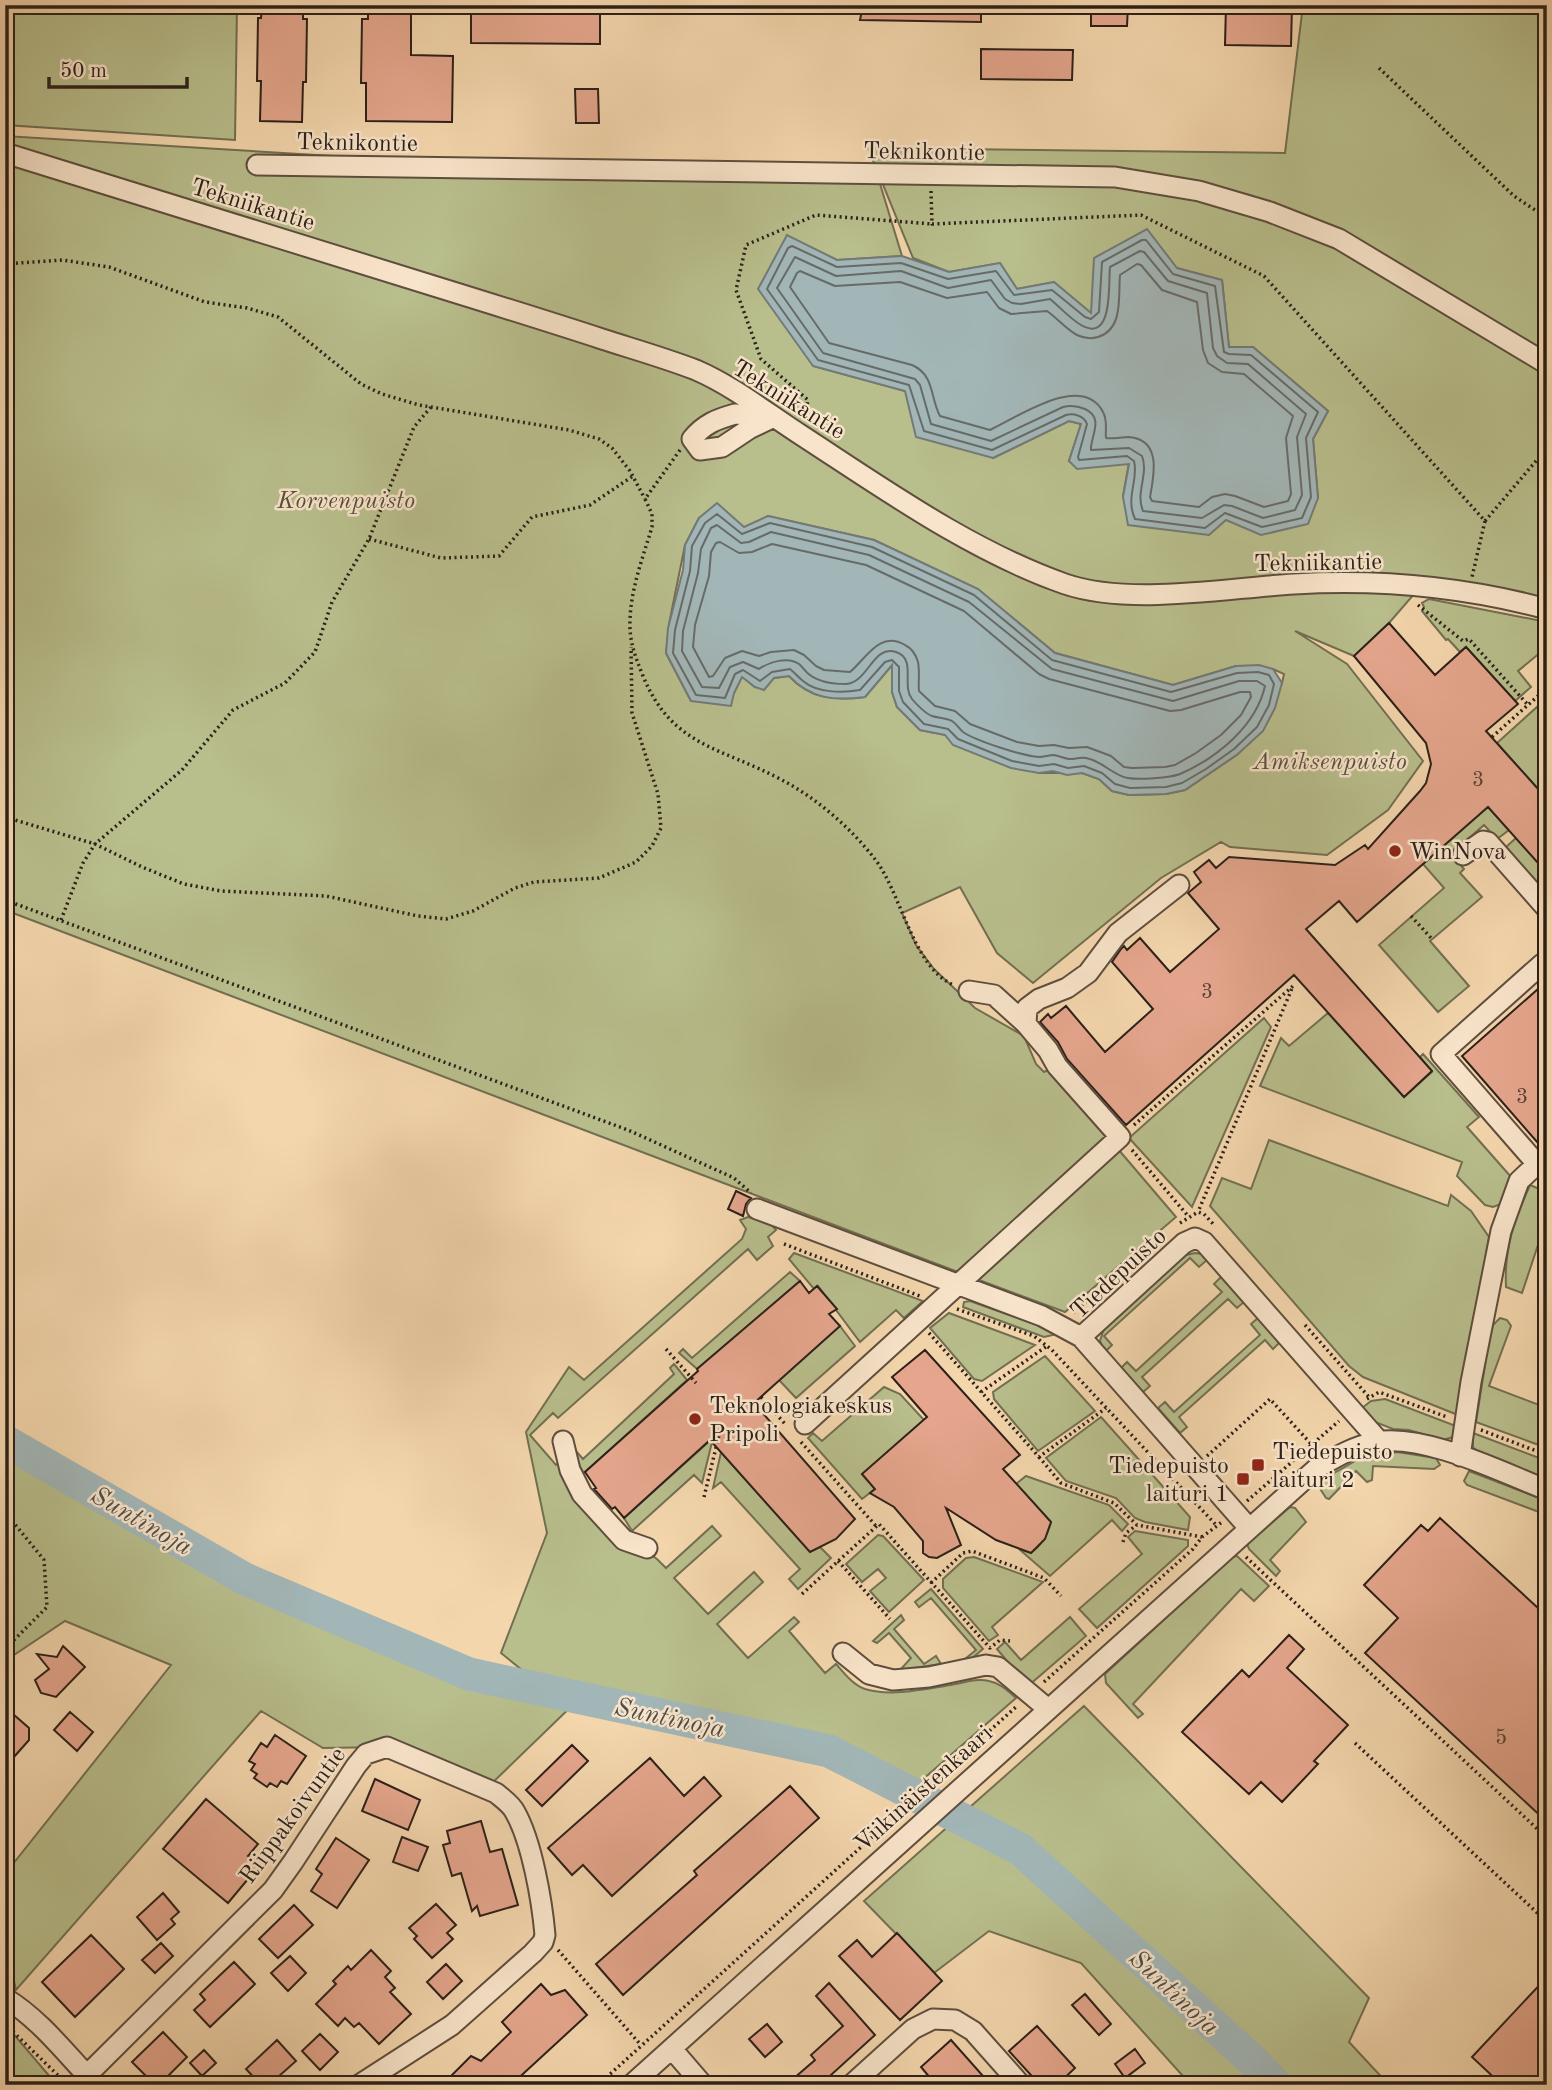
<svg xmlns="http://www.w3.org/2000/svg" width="1552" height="2090" font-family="'Old Standard TT',serif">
<rect width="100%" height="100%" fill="#f4d6ad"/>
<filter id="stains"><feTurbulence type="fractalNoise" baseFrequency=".00286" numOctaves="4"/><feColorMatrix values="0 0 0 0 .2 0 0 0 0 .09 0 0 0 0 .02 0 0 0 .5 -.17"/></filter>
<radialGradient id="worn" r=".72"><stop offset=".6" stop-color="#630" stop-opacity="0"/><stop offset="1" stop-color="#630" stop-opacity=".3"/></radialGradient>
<path fill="#b8be8c" stroke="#726f52" stroke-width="2" fill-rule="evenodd" d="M5 5H237L235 140 5 125Z
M1303 5H1547V608L1421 586 1389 623 1354 656 1295 631 1347 664 1423 761 1388 810 1327 855 1230 847 1221 842 1161 878 1033 983 997 953 960 887 902 913 916 945 934 969 975 1008 1024 1036 1036 1064 1044 1072 1048 1070 1108 1137 958 1272 5 910V136L548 169 877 174 902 256 837 260 787 236 813 366 905 391 993 458 1069 421 1081 424 1069 461 1129 463 1123 496 1226 520 1318 498 1313 439 1328 411 1253 347 1229 348 1222 280 1177 268 1092 314 1054 282 1017 289 1000 263 949 272 913 258 868 148 1285 153ZM768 516 874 540 978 589 1055 653 1173 685 1236 666 1273 669 1284 674 1282 683 1238 754 1185 790 1166 794 1129 795 1112 791 1099 779 1082 773H1039L946 735 920 730 897 707 892 692 893 664 865 697C835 701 810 699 789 676L774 678 755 687 742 676 734 693 691 701 666 653 670 619 685 545 699 518 744 528Z
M1429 599 1547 622V647L1518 671 1531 687 1515 701 1466 647 1460 652 1448 639 1446 640 1422 611 1424 607 1422 603Z
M1537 707 1547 717V726L1541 731 1547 738V799L1497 743Z
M1482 800 1509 830 1497 839 1484 825 1451 854 1464 869 1460 873 1482 897 1430 941 1469 986 1438 1012 1379 945 1444 888 1423 864Z
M1516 838 1547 873V895L1506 847Z
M1328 1013 1404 1097 1432 1072 1420 1057 1423 1054 1479 1117 1467 1127 1512 1178 1501 1204 1493 1207 1485 1205 1457 1176 1462 1162 1260 1086 1281 1038 1289 1046Z
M1264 1018 1271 1027 1192 1207 1129 1138Z
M1269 1140 1448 1206 1451 1195 1471 1211 1489 1237 1458 1415 1363 1377 1349 1366 1210 1206 1222 1178 1251 1189Z
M1118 1149 1176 1217 1065 1312 979 1280V1273Z
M1530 1185 1544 1191 1547 1188V1241L1540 1239 1522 1293 1506 1287C1504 1248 1514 1221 1530 1185Z
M748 1217 770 1223 776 1230 768 1237 773 1246 757 1260 748 1249 558 1418 553 1413 530 1435 556 1465 563 1460 645 1551 657 1559 666 1568 712 1526 721 1536 674 1578 708 1614 754 1572 763 1582 717 1624 748 1658 794 1617 799 1622 789 1631 825 1673 836 1664C844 1673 853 1685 865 1689 891 1697 925 1689 951 1685 964 1683 976 1678 989 1681 1000 1683 1008 1691 1016 1698L921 1781 829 1741 522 1670 501 1653 547 1533 526 1432 569 1367 584 1380 742 1239 746 1229 740 1220Z
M794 1253 923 1301 904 1318 896 1310 860 1342 818 1286 814 1289 789 1259Z
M1195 1253 1202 1254 1207 1260 1199 1267 1190 1258 1104 1336 1112 1345 1107 1350 1103 1348 1100 1341 1104 1328 1179 1259 1186 1255Z
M790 1272 800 1281 697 1369 679 1353 683 1349 692 1358Z
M1221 1277 1244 1302 1237 1308 1228 1299 1142 1377 1150 1386 1143 1392 1121 1368 1127 1362 1136 1371 1222 1292 1214 1284Z
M970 1301 1054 1331 1053 1335 1044 1337 963 1307 964 1302Z
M949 1313 1035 1345 982 1381 974 1379 930 1328Z
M1258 1318 1280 1342 1273 1349 1265 1340 1179 1417 1187 1427 1180 1433 1158 1408 1165 1402 1174 1412 1260 1335 1251 1324Z
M1500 1318 1507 1320 1511 1326 1489 1386 1547 1408V1448L1476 1422 1491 1327Z
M840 1326 855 1346 796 1398 779 1380Z
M1045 1356 1095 1411 1038 1451 994 1399 993 1392Z
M674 1364 687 1380 584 1473 570 1455 575 1450 583 1459 674 1374 670 1368Z
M884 1387 900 1394 924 1420 862 1474 875 1489 862 1499 808 1438 813 1433 822 1441Z
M1385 1399 1456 1426 1453 1437 1443 1440 1409 1430 1393 1429 1375 1422 1362 1408 1371 1401Z
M1101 1417 1190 1517 1188 1530 1145 1522 1135 1518 1116 1498 1066 1481 1046 1458Z
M1473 1433 1547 1461V1479L1479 1454 1473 1447Z
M713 1438 702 1483 694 1475 632 1531 624 1518Z
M5 1441 245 1579 469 1674 580 1698 486 1789 387 1747 323 1748 261 1711 16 1990 5 1943V1874L171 1665 65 1621 5 1661Z
M721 1452 810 1552 820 1547 831 1558 798 1589 789 1579 800 1569 721 1482 713 1488Z
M1397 1452 1436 1458 1440 1465 1434 1469 1373 1466 1372 1480 1367 1482 1356 1471 1329 1499 1326 1498 1319 1487 1320 1481 1357 1460Z
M1469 1471 1547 1501V1515L1467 1485 1464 1481Z
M1026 1476 1109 1505 1128 1524 1122 1531 1112 1520 1050 1576 1019 1549 1031 1553C1042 1545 1048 1535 1051 1522L1016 1484Z
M1290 1507 1295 1508 1306 1522 1270 1560 1280 1571 1276 1576 1249 1549 1247 1544Z
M1135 1531 1188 1540V1546L1097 1628 1079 1609 1142 1554 1128 1537Z
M878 1535 883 1536 924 1580 889 1612 870 1591 886 1578 878 1569 862 1582 846 1564Z
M1237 1556 1269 1586 1254 1601 1241 1589 1133 1704 1143 1714 1138 1718 1106 1683 1105 1674 1232 1557Z
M974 1557 1043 1582 992 1627 998 1635 989 1641 943 1588V1579L966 1558Z
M931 1589 983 1649 970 1660 965 1659 976 1650 931 1598 919 1607 915 1602Z
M901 1615 904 1620 894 1629 924 1664 936 1656 941 1664 900 1670 911 1658 889 1633 877 1643 873 1641Z
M1070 1617 1086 1636 1028 1686 997 1649 1005 1642 1021 1660Z
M1084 1706 1369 1998 1349 2042 1389 2085H1191L1081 1963 989 1931 934 1973 864 1901Z
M5 2024 51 2078 44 2085H5Z"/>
<path fill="#a2b6b7" stroke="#737a78" stroke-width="2" d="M1147 229 1177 268 1222 280 1229 347H1253L1328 411 1313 439 1318 498 1308 524 1261 535 1226 520 1209 535 1128 525 1123 497 1129 464 1077 469 1069 461 1081 424 1069 421 993 458 916 437 905 391 813 366 758 289 787 235 837 260 902 256 949 272 1000 263 1017 289 1054 282 1091 313 1094 258Z
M717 503 744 527 768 516 874 540 978 589 1055 653 1173 685 1236 666 1259 665 1273 669 1282 683 1275 708 1263 731 1238 754 1185 790 1166 794 1129 795 1112 791 1099 779 1082 773 1067 775 1053 771 1039 773 1011 768 953 745 945 735 920 730 897 707 892 692V665L865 697C834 701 811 699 789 676L774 678 764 690 755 687 742 677 734 693 731 706 691 701 666 653 668 628 683 570 685 545 699 518Z"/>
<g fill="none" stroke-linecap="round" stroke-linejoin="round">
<path stroke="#676b68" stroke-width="2" d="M1142 240H1146L1173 274 1215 286 1224 352 1229 354 1251 355 1318 412 1306 438 1311 497 1302 518 1262 527 1225 513 1205 528 1135 519C1125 497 1139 480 1134 461L1127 456 1079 460 1078 457 1087 424C1084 416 1074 413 1066 415L992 450 924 431 909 385 818 360 767 289 788 248 792 246 837 267 901 263 948 279 996 271 1014 295 1052 290 1085 317 1091 319 1099 312 1102 262Z
M1140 251 1144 252 1168 281 1207 293 1213 348 1217 356 1227 363 1248 364 1306 414 1297 437 1302 495 1295 510 1263 518 1232 506 1224 505 1202 518 1143 511C1135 493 1149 474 1142 456L1129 448 1091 450C1090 437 1105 418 1085 409 1078 406 1070 405 1063 407L991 441 931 424 920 385 915 379 823 353 777 288 795 257 836 276 901 271 948 288 991 280 1005 299 1012 303 1021 304 1050 299C1060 307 1069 318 1081 325 1114 344 1108 283 1110 267Z
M1137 264 1141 265 1162 290 1197 302 1203 350 1208 363 1222 372 1244 374 1293 416 1286 438 1291 494 1288 501 1264 507 1235 496 1225 494 1212 497 1199 507 1152 501 1150 497C1154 475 1162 440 1129 437 1121 437 1114 439 1106 438 1105 430 1108 421 1103 412 1082 372 1018 417 990 430L940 416C930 398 935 375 912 365L829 343 790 287 797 273 800 271 835 286 900 282 947 298 987 292 999 308 1011 314 1047 311C1057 318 1066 329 1077 335 1083 338 1091 339 1098 337 1124 329 1118 296 1120 275Z
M717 514 742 534 770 523 872 547 974 595 1052 660 1171 692 1237 673 1258 672 1269 675 1274 684 1269 705 1257 727 1234 749 1206 769 1182 783 1166 787 1130 788 1115 784 1102 773 1084 766 1068 768 1054 764 1039 766 1012 761 958 739 948 729 924 724 903 702 899 691V667L892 660 885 662 860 690C842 693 817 693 803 681 798 677 795 673 790 669L772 672 760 681 743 670 735 674 725 698 696 695 673 653 675 630 690 571 692 546 705 523Z
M717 525 741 543 749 542 771 532 869 555 969 602 1052 669 1173 701 1239 681H1257L1265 686C1256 726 1217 758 1180 774 1170 778 1138 780 1128 778 1113 776 1103 761 1086 758 1080 757 1075 759 1070 759 1065 759 1060 756 1054 755 1049 755 1044 757 1039 757 1023 756 976 741 963 732 959 729 957 724 952 721 946 718 938 718 932 716 926 714 916 704 912 699 901 685 917 659 896 652 873 644 868 683 846 684 835 684 819 682 810 675 806 673 803 667 799 664 788 656 769 662 759 669L743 662 730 667 719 688 702 687 682 651 683 631 698 573 701 549 711 528Z
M720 542 739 553 752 552 772 544 866 565 964 611 1039 674 1049 679 1170 711 1181 710 1240 692H1250L1251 697 1241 715 1221 735 1196 753 1175 765 1165 767 1132 768 1124 767 1111 756 1087 747 1069 748 1054 745 1039 746 1017 742 970 724 955 711 935 706 919 691C918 682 920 672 918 662 916 655 911 648 905 645 879 630 866 659 850 672L824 670 816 666 804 655 794 650 771 652 759 656 742 651 725 658 713 676 709 677 693 647 695 625 709 576 711 552 716 543Z"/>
<path stroke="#a2b6b7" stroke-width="33" d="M5 1441 245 1579 469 1674 829 1751 1020 1849 1254 2062 1276 2085"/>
</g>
<path fill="#e5a68d" stroke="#2c2019" stroke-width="2" d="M262 5H303V19H307L306 82H303L302 122 260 121 261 81H257L258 18H261Z
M368 5H411V55L453 56 452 122 366 121V83H361L362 19H368Z
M471 5H600V44L471 43Z
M863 5H981V22L860 20Z
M1091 5H1128L1127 26H1091Z
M1226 5H1292L1291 46 1225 45Z
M981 49 1073 50 1072 80 981 79Z
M575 89H598L599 123H576Z
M1389 623 1435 675 1466 647 1518 704 1486 731 1547 799V873L1488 807 1357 922 1339 901 1306 929 1432 1071 1404 1097 1294 975 1126 1125 1067 1059 1058 1042 1040 1022 1048 1014 1051 1018 1066 1006 1105 1052 1153 1009 1112 962 1121 949 1124 946 1127 950 1140 938 1170 972 1219 929 1188 893 1201 882 1194 872 1209 860 1216 868 1229 857 1335 865 1365 845 1368 849 1420 791 1426 783 1431 764 1426 743 1354 656Z
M1547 981V1135L1538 1143 1462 1056Z
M736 1191 751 1198 746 1204 743 1216 728 1209Z
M800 1281 809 1293 817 1286 837 1309 829 1314 840 1326 754 1403 855 1519 836 1539 810 1552 710 1440 624 1518 615 1507 612 1509 594 1489 596 1488 585 1472 698 1371 697 1369Z
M925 1350 1020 1455 1003 1469 1051 1522 1045 1539 1031 1553 996 1540 946 1508 961 1545 937 1558 929 1557 923 1553V1541L894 1507 870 1493 875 1489 862 1474 927 1417 892 1377Z
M1440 1518 1538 1608 1547 1599V1822L1365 1653 1398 1618 1364 1585 1421 1525 1428 1531Z
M1289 1635 1304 1649 1287 1668 1348 1725 1314 1761 1318 1764 1282 1802 1261 1782 1249 1794 1182 1732 1242 1670 1249 1677Z
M63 1646 85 1667 56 1697 41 1693 35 1680 49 1669 37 1654 57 1657Z
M5 1707 29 1728V1740L5 1767Z
M70 1712 93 1732 77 1751 54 1730Z
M275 1735 306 1756 287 1784 281 1781 277 1787 270 1783 267 1787 254 1778 257 1774 251 1770 255 1764 249 1761 261 1743 267 1747Z
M572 1745 588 1761 542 1806 526 1790Z
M650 1758 684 1796 704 1777 721 1796 612 1896 583 1865 572 1875 548 1848Z
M375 1779 420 1800 408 1830 362 1811Z
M790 1786 819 1818 623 1995 596 1964 697 1875 694 1871Z
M206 1799 258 1844 248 1856 258 1867 228 1903 163 1849Z
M481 1821 490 1852 502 1849 518 1905 480 1916 477 1906 472 1911 461 1873 452 1876 443 1845 450 1843 447 1831Z
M402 1837 428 1847 418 1871 393 1862Z
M336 1838 369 1860 337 1908 311 1891 322 1874 316 1869Z
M163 1893 179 1912 171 1919 175 1924 157 1940 137 1917Z
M436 1904 456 1925 447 1933 453 1939 432 1958 414 1939 417 1936 409 1928Z
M294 1905 313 1925 278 1958 259 1939Z
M897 1933 942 1981 900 2020 839 1956 857 1940 872 1957Z
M91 1935 124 1969 75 2017 42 1982Z
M161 1943 173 1956 155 1973 142 1960Z
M371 1950 391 1971 385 1977 395 1988 390 1992 411 2014 379 2044 359 2023 354 2027 345 2018 338 2026 316 2004 336 1984 333 1981 348 1966 351 1970Z
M290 1956 306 1973 288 1991 271 1973Z
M234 1962 255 1984 210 2027 194 2010 205 2000 200 1994Z
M446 1964 462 1981 443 1999 427 1982Z
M1547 1977V2085H1502L1472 2057Z
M829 1983 875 2035 820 2085H786L815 2060 811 2055 843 2026 816 1996Z
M541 1984 551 1995 565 1990 587 2015 511 2085H442L471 2056 481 2061 511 2032 502 2022Z
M1085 1994 1111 2024 1099 2035 1072 2005Z
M767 2024 782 2042 765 2057 749 2039Z
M1037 2026 1075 2068 1057 2085H1040L1009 2051Z
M163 2032 187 2057 159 2085H155L132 2062Z
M320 2034 338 2052 320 2070 302 2051Z
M277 2040 296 2061 269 2085H261L246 2069Z
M951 2040 991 2085H936L921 2067Z
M1135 2049 1145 2063 1125 2078 1115 2064Z
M204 2050 216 2063 202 2076 190 2063Z"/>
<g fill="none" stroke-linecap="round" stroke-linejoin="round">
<g stroke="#5e4e3e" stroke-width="23">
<path id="minor" d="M5 153C149 198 293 243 437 287 492 304 547 321 602 339 633 349 665 358 696 370 733 386 767 413 801 435 884 489 971 551 1065 584 1130 606 1226 588 1294 584 1379 579 1465 587 1547 609
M257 165 1115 177 1199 191 1270 212 1339 239 1547 364
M735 414 774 417 749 429 722 447 700 450 692 439C704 424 717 419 735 414Z
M1463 855 1483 841 1488 842 1547 909
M969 991 994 995 1026 1024
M757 1209 1042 1316 1081 1337
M805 1424 1120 1137 1057 1066 1048 1050 1026 1024 1027 1008 1039 999 1067 988 1088 973 1118 933 1179 885
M563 1441 570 1470 582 1494 624 1540 647 1548
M1460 1456 1471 1382 1501 1231 1519 1181 1537 1164 1441 1054 1542 964 1547 963
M1249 1528 1081 1337 1184 1243 1195 1238 1204 1242 1379 1441
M843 1653 869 1674 893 1680 929 1677 986 1665 998 1667 1048 1709
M5 1998C40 2019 67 2055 95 2084
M672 2049 703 2085
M87 2075 273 1890 293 1862 356 1766 366 1754 387 1747 496 1793C503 1799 511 1804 515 1812 532 1842 542 1901 545 1935L543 1942 533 1953 452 2025 359 2085
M631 2085 1317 1468C1336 1457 1354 1446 1376 1442 1424 1433 1501 1472 1547 1490
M851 2085 913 2029 933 2019 955 2020 973 2031 1021 2085"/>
</g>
<path stroke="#2c2019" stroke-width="3.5" stroke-dasharray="2 3.5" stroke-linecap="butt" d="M1379 68 1514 196 1547 218
M931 191 932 224 1141 215 1264 276 1485 521 1472 577
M5 264 62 260 109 267 205 302 247 308 278 317 361 384 382 394 419 405 569 430 599 439 612 448 630 471 645 499
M805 415 808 400 761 359 736 290 746 245 816 215 932 224
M680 450 645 499 652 514V527C643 557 631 588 630 620 629 641 635 656 643 676 672 747 721 747 782 780 816 798 850 827 874 858 901 891 913 969 954 985
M1485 521 1547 448
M369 539 441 558 499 556 532 517 590 505 633 476
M1418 605 1463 641 1469 639 1528 705
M1492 737 1547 688
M5 817 95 844 142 867 184 884 221 891 326 896 418 916 446 919 473 911 515 888 534 882 599 878 636 862 652 846 661 828 658 794 632 713 631 647
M5 900 628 1130 734 1178 751 1193
M1411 916 1432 939
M61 920 83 863 95 844 182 770 233 710 285 683 315 652 332 602 369 539 414 427 431 407
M1134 1125 1293 986 1198 1212
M1132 1150 1188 1216
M1180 1223 1198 1212 1204 1214 1215 1226
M784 1244 920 1296
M957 1309 1034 1336 1052 1350 1217 1526
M1073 1313 1128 1266
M1305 1325 1369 1397
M929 1333 1039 1457 1106 1408
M666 1349 696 1383
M981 1392 1047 1346
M761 1397 786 1425
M1367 1399 1379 1392 1447 1417
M1481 1430 1547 1455
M801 1442 876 1526
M1207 1456 1270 1399 1312 1445
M1039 1457 1061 1483 1114 1503 1137 1525 1202 1537
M704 1497 720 1431
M1247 1501 1339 1421
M5 1512 44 1560 47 1607 5 1649
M1123 1542 1126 1533 1137 1525
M1246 1557 1547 1838
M838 1561 890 1619
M931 1583 963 1553 972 1551 1044 1578 1061 1596
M802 1594 879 1524 990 1648 1000 1640 1010 1641
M1044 1682 1193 1549 1202 1537 1222 1522
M1355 1743 1547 1922
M558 1950 640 2044
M5 2024 66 2083
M666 2078 672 2085
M598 2085 1017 1706"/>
<use href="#minor" stroke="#f8e4ca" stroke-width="19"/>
</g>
<g fill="#8f2418" stroke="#f8e4ca" stroke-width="2.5">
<circle cx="1395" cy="851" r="7"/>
<circle cx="695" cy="1419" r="7"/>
<rect x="1251" y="1458" width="14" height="14" rx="3.5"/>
<rect x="1236" y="1472" width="14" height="14" rx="3.5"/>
</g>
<g text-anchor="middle" stroke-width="5" stroke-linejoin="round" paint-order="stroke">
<g font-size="21" fill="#5a4236">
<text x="1478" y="786">3</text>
<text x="1207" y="998">3</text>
<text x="1522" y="1103">3</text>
<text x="1501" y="1744">5</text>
</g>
<g font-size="24" fill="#2c2019" stroke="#f8e4ca">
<text transform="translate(357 142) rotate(1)" y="8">Teknikontie</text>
<text transform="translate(924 151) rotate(1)" y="8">Teknikontie</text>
<text transform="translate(253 204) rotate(17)" y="8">Tekniikantie</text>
<text transform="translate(789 399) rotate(32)" y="8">Tekniikantie</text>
<text transform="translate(1318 562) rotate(-1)" y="8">Tekniikantie</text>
<text transform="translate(1118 1273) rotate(-43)" y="8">Tiedepuisto</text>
<text transform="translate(923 1788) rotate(-42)" y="8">Viikinäistenkaari</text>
<text transform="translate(292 1815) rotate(-54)" y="8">Riippakoivuntie</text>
</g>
<g font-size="24" font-style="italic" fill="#564f3c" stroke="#f8e4ca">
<text x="346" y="508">Korvenpuisto</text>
<text x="1330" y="769">Amiksenpuisto</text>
</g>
<g font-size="24" fill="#2c2019" stroke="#f8e4ca" text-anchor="start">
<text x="1409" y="859">WinNova</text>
<text x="709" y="1413">Teknologiakeskus<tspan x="709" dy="28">Pripoli</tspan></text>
<text x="1272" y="1459">Tiedepuisto<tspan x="1272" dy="28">laituri 2</tspan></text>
<text x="1229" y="1473" text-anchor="end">Tiedepuisto<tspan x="1229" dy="28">laituri 1</tspan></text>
</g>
<g font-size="26" font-style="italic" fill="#4f4d48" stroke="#f8e4ca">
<text transform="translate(142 1520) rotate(30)" y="9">Suntinoja</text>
<text transform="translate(670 1717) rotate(12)" y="9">Suntinoja</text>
<text transform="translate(1175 1992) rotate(43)" y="9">Suntinoja</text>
</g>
</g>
<rect width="1552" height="2090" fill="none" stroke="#f4d6ad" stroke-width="28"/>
<rect x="7" y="7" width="1538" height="2076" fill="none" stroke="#2c2019" stroke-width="3.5"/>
<rect x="14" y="14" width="1524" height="2062" fill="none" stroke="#2c2019" stroke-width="2"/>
<path d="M49 77v10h138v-10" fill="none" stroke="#2c2019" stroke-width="3.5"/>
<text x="60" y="77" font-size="21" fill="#2c2019" stroke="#f8e4ca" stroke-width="5" paint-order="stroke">50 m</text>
<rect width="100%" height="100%" filter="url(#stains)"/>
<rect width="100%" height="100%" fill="url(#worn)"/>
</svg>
